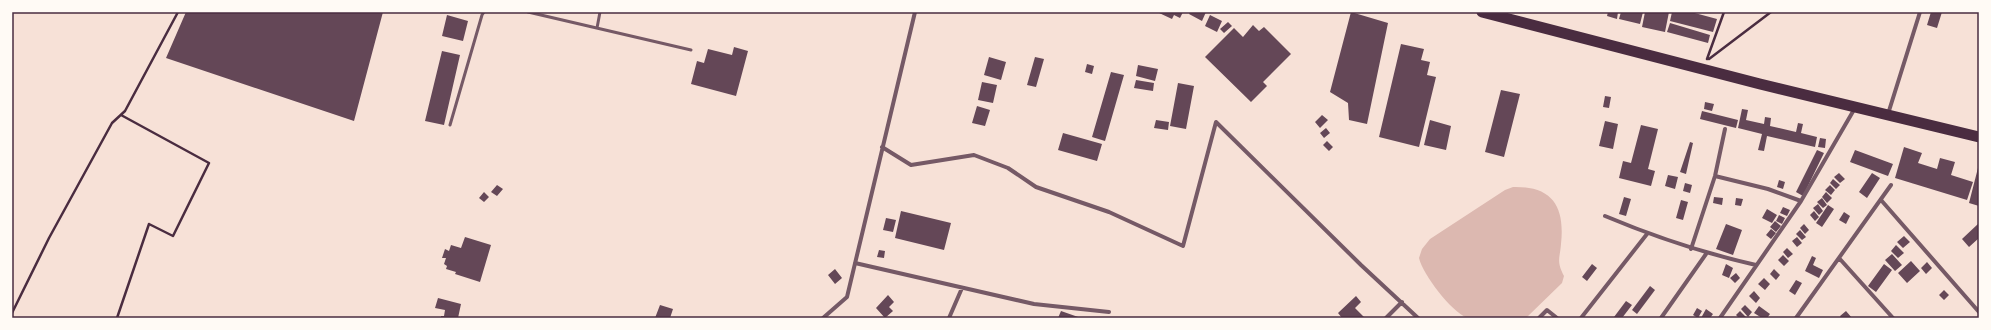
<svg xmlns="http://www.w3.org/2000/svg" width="1991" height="330" font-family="Inter,sans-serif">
<rect width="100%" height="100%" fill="#f7e1d7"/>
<path fill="#dcb8b0" d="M1513 187C1553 186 1565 207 1561 244 1560 258 1556 261 1564 276L1562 283 1526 318C1515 318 1474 320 1467 318 1451 311 1423 275 1419 258L1422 249 1430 239 1505 190Z"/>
<path fill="#644757" d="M186 12H383L354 121 166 58Z
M1157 12H1183L1180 18 1174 15 1172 19Z
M1190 12H1206L1202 21 1189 14Z
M1351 12 1388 23 1367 124 1349 120 1348 103 1330 92Z
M1608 12H1618L1617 19 1607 16Z
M1621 12H1643L1640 24 1619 19Z
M1645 12H1669L1665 32 1642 27Z
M1672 12H1691L1717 19 1713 32 1670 21Z
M1931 12H1942L1937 28 1927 25Z
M447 15 468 21 463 41 442 36Z
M1210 15 1222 21 1217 32 1205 26Z
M1228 22 1232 26 1224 33 1220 29Z
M1670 23 1710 35 1708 43 1667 32Z
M1253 25 1259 31 1264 27 1291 54 1263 82 1267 86 1251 102 1205 57 1234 28 1243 37Z
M1401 44 1424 49 1421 60 1430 62 1427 75 1436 77 1419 147 1379 137Z
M734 47 748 51 736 96 691 84 697 61 704 63 708 49 732 55Z
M442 51 460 55 444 125 425 121Z
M989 57 1006 62 1001 80 984 75Z
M1035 57 1044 59 1036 87 1027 85Z
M1087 64 1094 66 1092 74 1085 72Z
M1138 65 1158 69 1155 81 1136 76Z
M1111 72 1124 75 1105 141 1092 137Z
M1136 80 1154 83 1153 91 1134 88Z
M982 82 997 85 993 103 978 100Z
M1178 83 1194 86 1186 129 1170 126Z
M1501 90 1520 94 1504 157 1485 152Z
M1605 96 1611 97 1609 108 1603 107Z
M1705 102 1714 104 1712 111 1704 109Z
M977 106 990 110 985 126 972 123Z
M1742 109 1748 110 1746 120 1764 124 1765 117 1771 118 1770 126 1796 132 1798 123 1803 124 1801 133 1817 137 1815 147 1767 136 1764 151 1758 150 1762 134 1738 128Z
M1702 111 1738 120 1736 128 1700 119Z
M1322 115 1328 120 1320 128 1315 122Z
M1156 120 1169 122 1168 130 1154 128Z
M1430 120 1451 126 1446 150 1424 145Z
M1605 121 1618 124 1613 149 1599 146Z
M1641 125 1658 129 1648 169 1655 171 1651 186 1619 178 1623 161 1631 163Z
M1326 128 1330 133 1324 138 1320 133Z
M1063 133 1102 144 1097 161 1058 150Z
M1820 138 1826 139 1825 148 1818 147Z
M1327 141 1333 147 1329 151 1323 145Z
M1690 142 1693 143 1686 174 1680 172Z
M1904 147 1922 153 1918 163 1937 169 1940 158 1955 162 1951 175 1973 182 1967 200 1895 178Z
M1817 150 1824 153 1803 196 1796 192Z
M1855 150 1893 164 1888 176 1850 162Z
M1979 164V206L1969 203Z
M1839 173 1845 179 1840 183 1834 177Z
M1872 173 1880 178 1867 198 1859 192Z
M1668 175 1678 177 1675 189 1665 186Z
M1833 179 1840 185 1836 189 1830 183Z
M1779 180 1785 182 1783 189 1777 187Z
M1685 183 1692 185 1690 193 1683 191Z
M497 185 503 189 497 196 491 192Z
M1830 185 1835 190 1831 195 1825 190Z
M484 192 489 197 484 202 479 198Z
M1826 192 1832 198 1827 203 1822 197Z
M1624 197 1631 199 1626 216 1619 214Z
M1714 197 1723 198 1722 205 1713 203Z
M1736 198 1743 199 1741 206 1735 205Z
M1822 198 1827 205 1823 208 1817 202Z
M1681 200 1688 202 1683 220 1676 218Z
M1818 204 1823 211 1819 215 1813 208Z
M1828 205 1834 209 1822 227 1816 223Z
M1783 207 1790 210 1787 216 1780 213Z
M1767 209 1777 215 1772 223 1762 218Z
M901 211 951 223 944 250 895 238Z
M1814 211 1819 217 1815 221 1810 215Z
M1844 212 1850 216 1846 224 1839 220Z
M1779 215 1785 218 1782 224 1776 221Z
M886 218 896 220 893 232 883 230Z
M1775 221 1781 226 1776 232 1770 227Z
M1979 223V238L1969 247 1962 239Z
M1726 224 1742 230 1733 255 1716 249Z
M1804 224 1809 230 1805 234 1800 228Z
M1771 229 1776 233 1771 239 1766 235Z
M1800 230 1806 237 1802 240 1796 234Z
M1904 236 1910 242 1903 248 1897 242Z
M465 237 491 245 480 282 455 274 456 272 446 269 447 266 444 264 446 258H442L445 249 449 251 451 245 461 248Z
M1797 237 1802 243 1797 247 1792 241Z
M1896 245 1904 253 1898 258 1891 251Z
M1787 248 1793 254 1788 258 1783 252Z
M879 250 885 251 884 258 877 257Z
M1892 254 1902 265 1895 271 1885 260Z
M1783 255 1789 261 1784 266 1778 260Z
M1812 256 1816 258 1813 265 1823 270 1819 278 1805 271Z
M1911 261 1920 271 1907 283 1898 273Z
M1927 262 1932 268 1926 274 1921 268Z
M1592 264 1597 268 1587 281 1582 277Z
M1726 264 1733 268 1729 278 1722 275Z
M1884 264 1892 270 1876 292 1868 286Z
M835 269 842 278 835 284 828 275Z
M1774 269 1780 275 1776 280 1770 274Z
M1736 273 1740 278 1735 283 1730 278Z
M1764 278 1770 284 1765 290 1758 284Z
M1796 280 1802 283 1795 295 1789 291Z
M1650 286 1655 290 1637 314 1632 310Z
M1944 290 1949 295 1944 300 1939 295Z
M1754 291 1760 298 1756 303 1749 296Z
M888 295 894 302 889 307 893 311 885 318 876 308Z
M1356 296 1361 302 1355 308 1365 318H1342L1338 313Z
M438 298 461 304 458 318H441V316H444L445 310 435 308Z
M1626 301 1632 305 1622 318H1616L1614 317Z
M660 305 673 309 670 318H655Z
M1745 305 1752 312 1748 317 1741 309Z
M1759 306 1770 314 1767 318H1762L1754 313Z
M1697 308 1702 311 1698 318 1693 315Z
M1706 309 1713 314 1710 318H1701Z
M1061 311 1081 318H1058Z
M1740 311 1746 317 1744 318H1739L1736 315Z
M1846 311 1852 318H1841L1840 316Z"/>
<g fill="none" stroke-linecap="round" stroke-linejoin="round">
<path stroke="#4a2c40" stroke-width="2.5" d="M1707 59 1724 12
M1709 59 1771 12
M12 313 49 238 112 123 125 111 178 12
M117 318 149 224 173 236 209 163 121 115"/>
<path stroke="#755966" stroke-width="3" d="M528 12 691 50
M597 28 600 12
M450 125 482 15 484 12"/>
<path stroke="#755966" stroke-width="4" d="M1888 114 1920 12
M882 147 911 165 974 155 1008 168 1036 187 1109 212 1183 246 1216 122 1361 265 1418 318
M1715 176 1768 189 1801 201
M1881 200 1979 312
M1605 216C1655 237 1703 253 1756 265
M1691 249 1715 176 1725 129
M1839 258 1893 318
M855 263 1034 304 1109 312
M823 318 847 297 915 12
M949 318 962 288
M1386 318 1402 302
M1539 318 1547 310 1557 318
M1581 318 1647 234
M1661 318 1706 254
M1720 318 1801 201 1855 108
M1796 318 1891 185"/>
<path stroke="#4a2c40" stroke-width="11" d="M1482 12 1760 84 1979 137"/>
</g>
<rect width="1991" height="330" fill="none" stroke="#fffaf5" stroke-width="26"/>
<rect x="13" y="13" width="1965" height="304" fill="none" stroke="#4a2c40" stroke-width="1.5"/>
</svg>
